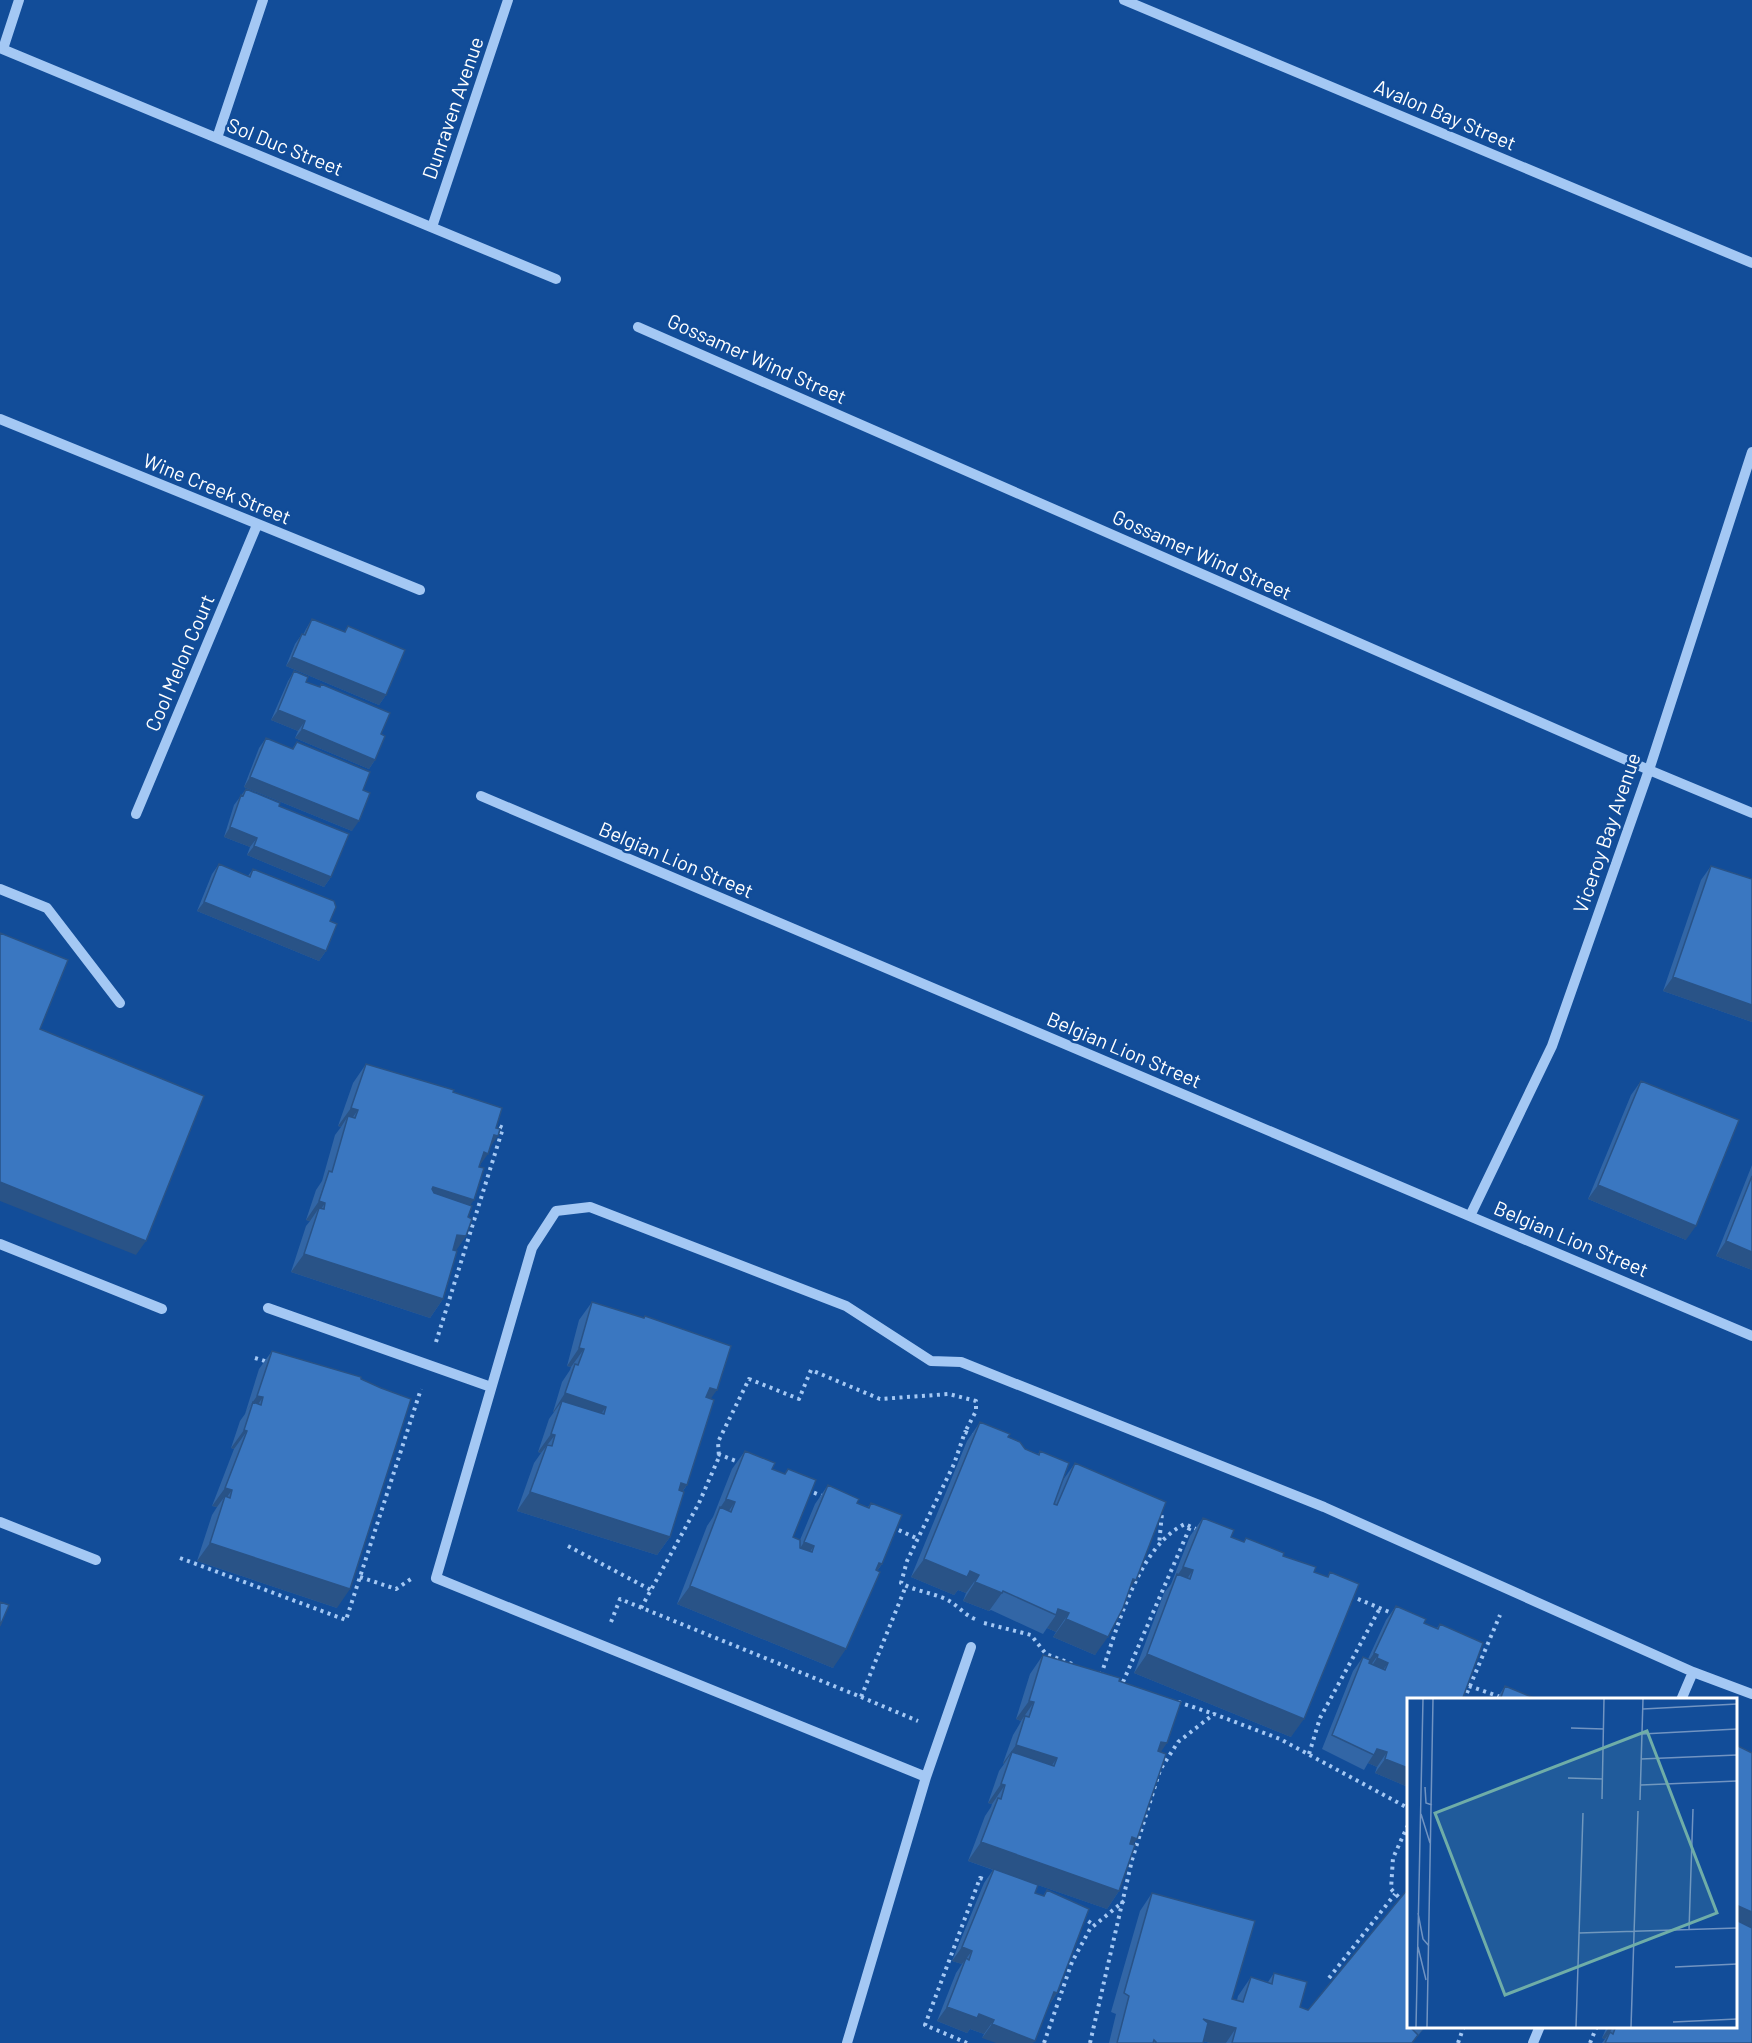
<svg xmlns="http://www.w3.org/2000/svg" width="1752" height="2043" font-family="Barlow,sans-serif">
<rect width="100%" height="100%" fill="#124d99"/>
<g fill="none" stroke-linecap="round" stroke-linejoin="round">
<path stroke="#a4c8f4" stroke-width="4" stroke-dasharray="3 4.5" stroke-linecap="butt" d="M436 1342 503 1128 493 1123
M255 1358 268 1362
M718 1454 741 1463
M807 1490 825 1497
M1157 1511 1162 1513 1159 1545
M892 1527 918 1539
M568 1546 651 1590
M180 1558 346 1620 421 1389
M360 1577 396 1589 411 1579
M1351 1596 1394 1614
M641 1608 699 1503 719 1457 718 1442 749 1379 799 1399 811 1370 880 1399 949 1394 976 1401V1411L965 1432
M975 1619C965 1615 960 1608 951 1602 937 1593 916 1592 901 1583L907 1561 954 1464 965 1432 975 1436
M611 1622 620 1599 861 1697 906 1586
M984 1623 1031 1635 1046 1654 1075 1665
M1101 1675C1117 1629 1138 1546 1185 1524L1198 1530
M1123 1682 1190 1527
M1469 1686 1509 1700
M861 1697 918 1721
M1464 1700 1500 1615
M1178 1702 1214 1714
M1309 1754 1320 1718 1380 1608
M1408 1825 1393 1858 1391 1889 1408 1907
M1082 1917 1094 1925
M1329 1978 1395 1894
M967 2043 925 2025 980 1878 989 1881
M1044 2043 1072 1962 1090 1929 1124 1901
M1090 2043 1132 1860 1160 1770 1178 1742 1214 1714 1280 1739 1408 1808
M1458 2043 1464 2026
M1590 2043 1597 2026"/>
<path stroke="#a4c8f4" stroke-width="10" d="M1124 0 1752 263
M0 48 556 279
M3 49 19 0
M217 138 263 0
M432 227 508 0
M638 327 1649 770 1752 813
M0 419 420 590
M481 796 1752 1336
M136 814 257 525
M0 889 47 908 120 1003
M1470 1216 1552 1046 1649 770 1752 452
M0 1244 162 1309
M268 1308 491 1387
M0 1522 96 1560
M1681 1700 1693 1672
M926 1777 436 1578 532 1248 556 1211 590 1207 846 1306 931 1361 961 1362 1324 1507 1693 1672 1752 1694
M847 2043 926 1777 971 1647
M1533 2043 1540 2026"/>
</g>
<path fill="#3266a6" d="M312 619 344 632 348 626 386 695 379 705 286 666 295 644 302 634 303 635 306 629Z
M294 671 306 682 319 687 321 684 381 734 375 760 369 769 295 738 298 731 271 720 288 681Z
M266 738 292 749 297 742 363 790 352 831 244 787 259 748Z
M246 789 279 806 331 877 324 887 247 855 250 847 224 837 234 805Z
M219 864 248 876 253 869 330 921 326 951 319 961 197 911 212 874Z
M1711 866 1752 879V1022L1663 991 1701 880Z
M366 1064 453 1092 490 1147 480 1165 470 1205 466 1236 455 1251 443 1299 430 1318 291 1272 306 1226 310 1221 306 1220 316 1190 322 1181 335 1135 341 1127 338 1126 353 1083Z
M1641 1081 1686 1240 1588 1199 1631 1095Z
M1752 1165V1270L1716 1256Z
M592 1302 711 1399 687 1485 683 1491 670 1537 657 1555 517 1511 534 1463 541 1453 538 1452 549 1419 554 1412H553L562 1382 570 1370 571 1367 567 1366 579 1320Z
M272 1351 337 1608 197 1561 212 1515 217 1507 212 1506 234 1449 231 1448 240 1421 245 1414 259 1369Z
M980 1422 1008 1437 1025 1449 1038 1454 1040 1451 1063 1480 1075 1463 1129 1590 1095 1655 1053 1637 1056 1632 1047 1628 1043 1634 991 1610 989 1611 963 1601 966 1593 958 1590 954 1595 911 1577 967 1441Z
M745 1451 772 1469 784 1474 788 1469 793 1537 800 1540 815 1504 828 1485 857 1503 868 1507 871 1503 882 1564 877 1571 833 1668 677 1604 707 1526 713 1517 732 1469Z
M1203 1518 1231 1537 1244 1542 1246 1538 1314 1572 1327 1577 1330 1572 1291 1737 1134 1673 1164 1593 1171 1584 1190 1536Z
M1396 1606 1424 1623 1437 1628 1440 1624 1408 1700V1787L1375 1773 1377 1767 1368 1763 1364 1770 1322 1749 1353 1671 1363 1657 1368 1659 1386 1620Z
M1043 1655 1119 1681 1161 1752 1119 1891 1107 1909 1038 1885 1035 1893 1043 1896 1047 1890 1057 1993 1049 2005 982 2038 984 2034 970 2029 967 2033 937 2021 956 1973 962 1964 952 1961 984 1883 993 1870 968 1861 985 1816 991 1807 992 1804 988 1803 999 1771 1004 1764 1003 1763 1013 1735 1019 1725 1021 1721 1016 1719 1030 1674Z
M1505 1686 1539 1700H1496Z
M1152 1893 1232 1999 1237 2000 1238 1996 1251 1977 1268 1982 1274 1973 1300 2007 1308 2010 1408 2026H1426L1412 2043H1210L1203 2041V2043H1109L1116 2014 1111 2012 1140 1911Z
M1607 2026H1736L1752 2043H1602L1605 2039 1602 2038Z"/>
<path fill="#295387" d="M292 657 386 695 379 705 286 666Z
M278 710 305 721 298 731 271 720Z
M302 729 375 760 369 769 295 738Z
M250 777 359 821 352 831 244 787Z
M230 827 257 838 250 847 224 837Z
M254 846 331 877 324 887 247 855Z
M204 902 326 951 319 961 197 911Z
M1673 977 1752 1005V1022L1663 991Z
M351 1108 358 1110 345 1128 348 1116 341 1127 338 1126Z
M494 1135 498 1136 486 1153 488 1154 475 1172 471 1171Z
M0 1182 146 1241 136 1255 0 1201Z
M1598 1185 1696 1226 1686 1240 1588 1199Z
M433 1187 474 1200 461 1218 420 1205Z
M319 1201 325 1203 317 1215 319 1208 310 1221 306 1220Z
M457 1235 466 1236 453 1255 444 1254Z
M1726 1241 1752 1252V1270L1716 1256Z
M304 1254 443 1299 430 1318 291 1272Z
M579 1348 584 1349 571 1367 567 1366Z
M710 1388 717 1390 704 1408 697 1406Z
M565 1393 606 1407 593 1425 562 1401 554 1412H553Z
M257 1396 263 1397 250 1416 253 1402 244 1414Z
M244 1430 247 1431 234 1449 231 1448Z
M551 1434 555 1435 541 1453 538 1452Z
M681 1483 687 1485 674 1503Z
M225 1488 232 1490 222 1504 225 1496 217 1507 212 1506Z
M530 1492 670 1537 657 1555 517 1511Z
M726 1499 735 1502 722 1521 720 1508Z
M804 1542 814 1546 801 1564 792 1561Z
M210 1543 350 1589 337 1608 197 1561Z
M924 1559 970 1571 979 1575 966 1593 958 1590 954 1595 911 1577Z
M879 1563 882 1564 869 1582Z
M1183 1567 1193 1570 1180 1589 1177 1576Z
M1133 1579 1136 1580 1123 1598Z
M975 1582 1002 1593 989 1611 963 1601Z
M690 1586 846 1649 833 1668 677 1604Z
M1058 1609 1069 1613 1056 1632 1047 1628 1056 1615Z
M1066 1619 1108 1637 1095 1655 1053 1637Z
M1374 1653 1378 1655 1368 1669 1364 1668Z
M1147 1654 1304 1719 1291 1737 1134 1673Z
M1377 1658 1388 1663 1378 1677 1367 1673Z
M1029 1701 1034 1702 1021 1721 1016 1719Z
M1161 1742 1167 1743 1154 1762Z
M1016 1745 1057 1758 1044 1777 1012 1752 1004 1764 1003 1763Z
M1377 1749 1387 1752 1377 1767 1368 1763Z
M1385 1759 1408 1768V1787L1375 1773Z
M1001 1784 1005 1785 992 1804 988 1803Z
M1132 1837 1137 1839 1124 1857Z
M981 1842 1119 1891 1107 1909 968 1861Z
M1408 1854V1861L1405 1860Z
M1736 1905 1752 1912V1936L1736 1929Z
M962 1947 972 1951 962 1964 952 1961Z
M1054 1992 1057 1993 1047 2008Z
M947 2007 979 2014 994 2020 984 2034 970 2029 967 2033 937 2021Z
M1203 2019 1236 2028 1226 2043H1210L1190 2037Z
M992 2024 1035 2041 1033 2043H996L982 2038Z
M1425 2026H1426L1414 2041Z
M1610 2026H1614L1605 2039 1602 2038Z"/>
<path fill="#3a77c1" stroke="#295387" stroke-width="1.5" d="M312 619 345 632 348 626 405 650 386 695 292 657 302 634 305 635Z
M294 671 308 677 306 682 320 687 321 684 390 713 381 734 385 736 375 760 302 729 305 721 278 710Z
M266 738 293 749 297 742 370 772 363 790 370 793 359 821 250 777Z
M246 789 280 803 279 806 349 834 331 877 254 846 257 838 230 827 241 795 243 796Z
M219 864 250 877 253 869 334 901 336 907 330 921 337 924 326 951 204 902Z
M1711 866 1752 879V1005L1673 977Z
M0 933 68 960 40 1029 204 1096 146 1241 0 1182Z
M366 1064 454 1090 453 1092 502 1108 496 1128 500 1129 498 1136 494 1135 488 1154 484 1152 479 1167 484 1168 474 1200 433 1187 432 1189 434 1193 472 1206 468 1217 472 1219 466 1236 457 1235 453 1250 457 1251 443 1299 304 1254 319 1208 324 1209 325 1203 319 1201 329 1171 332 1172 348 1116 355 1118 358 1110 351 1108Z
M1641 1081 1739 1120 1696 1226 1598 1185Z
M1752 1176V1252L1726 1241Z
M592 1302 644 1318 645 1316 731 1346 717 1390 710 1388 706 1397 714 1400 687 1485 681 1483 679 1490 684 1492 670 1537 530 1492 547 1445 552 1446 555 1435 551 1434 562 1401 604 1414 606 1407 565 1393 575 1364 578 1365 584 1349 579 1348Z
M272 1351 361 1377V1379L381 1388 411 1399 350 1589 210 1543 225 1496 230 1498 232 1490 225 1488 247 1431 244 1430 253 1402 261 1405 263 1397 257 1396Z
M980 1422 1010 1434 1008 1437 1020 1442 1025 1449 1039 1455 1040 1451 1069 1463 1054 1504 1057 1505 1075 1463 1166 1502 1136 1580 1133 1579 1123 1608 1108 1637 1066 1619 1069 1613 1058 1609 1056 1615 1003 1591 1002 1593 975 1582 979 1575 970 1571 967 1577 924 1559Z
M745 1451 775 1463 772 1469 785 1474 788 1469 816 1480 793 1537 800 1540V1548L812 1552 814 1546 804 1542 828 1485 859 1499 857 1503 869 1508 871 1503 902 1515 882 1564 879 1563 876 1570 880 1572 846 1649 690 1586 720 1507 731 1512 735 1502 726 1499Z
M1203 1518 1234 1530 1231 1537 1244 1542 1246 1538 1284 1553 1283 1556 1316 1567 1314 1572 1328 1577 1330 1572 1359 1584 1304 1719 1147 1654 1177 1574 1190 1579 1193 1570 1183 1567Z
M0 1602 9 1605 0 1626Z
M1396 1606 1426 1619 1424 1623 1438 1629 1440 1624 1483 1643 1462 1700H1408V1768L1385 1759 1387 1752 1377 1749 1374 1755 1332 1735 1363 1657 1370 1660 1369 1663 1385 1670 1388 1663 1377 1658 1378 1655 1374 1653Z
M1043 1655 1120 1678 1119 1681 1181 1702 1167 1743 1161 1742 1158 1751 1166 1754 1137 1839 1132 1837 1130 1844 1135 1845 1119 1891 981 1842 998 1798 1001 1799 1005 1785 1001 1784 1012 1752 1054 1766 1057 1758 1016 1745 1025 1716 1029 1717 1034 1702 1029 1701Z
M1505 1686 1539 1700H1500Z
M1736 1745 1752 1753V1912L1736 1905Z
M994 1869 1038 1885 1035 1893 1044 1896 1047 1890 1089 1909 1057 1993 1054 1992 1035 2041 992 2024 994 2020 979 2014 977 2018 947 2007 966 1958 969 1960 972 1951 962 1947Z
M1407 1890 1408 1891V2026H1414L1412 2029 1418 2035 1412 2043H1232L1236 2028 1203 2019 1208 2023 1203 2043H1155L1156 2042 1154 2040 1153 2043H1117L1129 1996 1124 1993 1152 1893 1255 1921 1232 1999 1243 2002 1251 1977 1272 1984 1274 1973 1307 1982 1300 2007 1308 2010Z
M1736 1920 1752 1928V2043H1605L1610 2032 1613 2034 1616 2026H1736Z"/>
<g text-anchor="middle" stroke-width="5" stroke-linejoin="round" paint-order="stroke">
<g font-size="20" fill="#fff" stroke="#124d99">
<text transform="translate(453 108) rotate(-71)" y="7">Dunraven Avenue</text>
<text transform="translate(1445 115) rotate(23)" y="7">Avalon Bay Street</text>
<text transform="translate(285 147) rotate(22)" y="7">Sol Duc Street</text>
<text transform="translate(757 359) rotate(24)" y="7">Gossamer Wind Street</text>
<text transform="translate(217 489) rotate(22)" y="7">Wine Creek Street</text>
<text transform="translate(1202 555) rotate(24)" y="7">Gossamer Wind Street</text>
<text transform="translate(180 663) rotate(-67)" y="7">Cool Melon Court</text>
<text transform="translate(1607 833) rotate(-71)" y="7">Viceroy Bay Avenue</text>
<text transform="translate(676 860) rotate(23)" y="7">Belgian Lion Street</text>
<text transform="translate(1124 1050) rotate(23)" y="7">Belgian Lion Street</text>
<text transform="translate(1571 1239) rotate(23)" y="7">Belgian Lion Street</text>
</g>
</g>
<g transform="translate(1407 1698)">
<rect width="330" height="330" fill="#124d99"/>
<path fill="none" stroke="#7194c2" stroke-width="1.5" d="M236 11 330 6M164 30 197 31M235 36 330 31M234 61 330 57M161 80 196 81M234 87 330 83M18 89 19 105 25 107M195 101 197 1M233 102 236 1M14 116 23 145M11 215 16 241 22 248M282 232 286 111M172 235 330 230M11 249 19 282M268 269 330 266M266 324 330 321M9 329 16 1M20 329 26 1M169 329 176 115M224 329 231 113"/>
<path fill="#6fada8" fill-opacity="0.15" stroke="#6fada8" stroke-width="3" d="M240 33 310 215 98 297 28 115Z"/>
<rect width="330" height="330" fill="none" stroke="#fff" stroke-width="3"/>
</g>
</svg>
